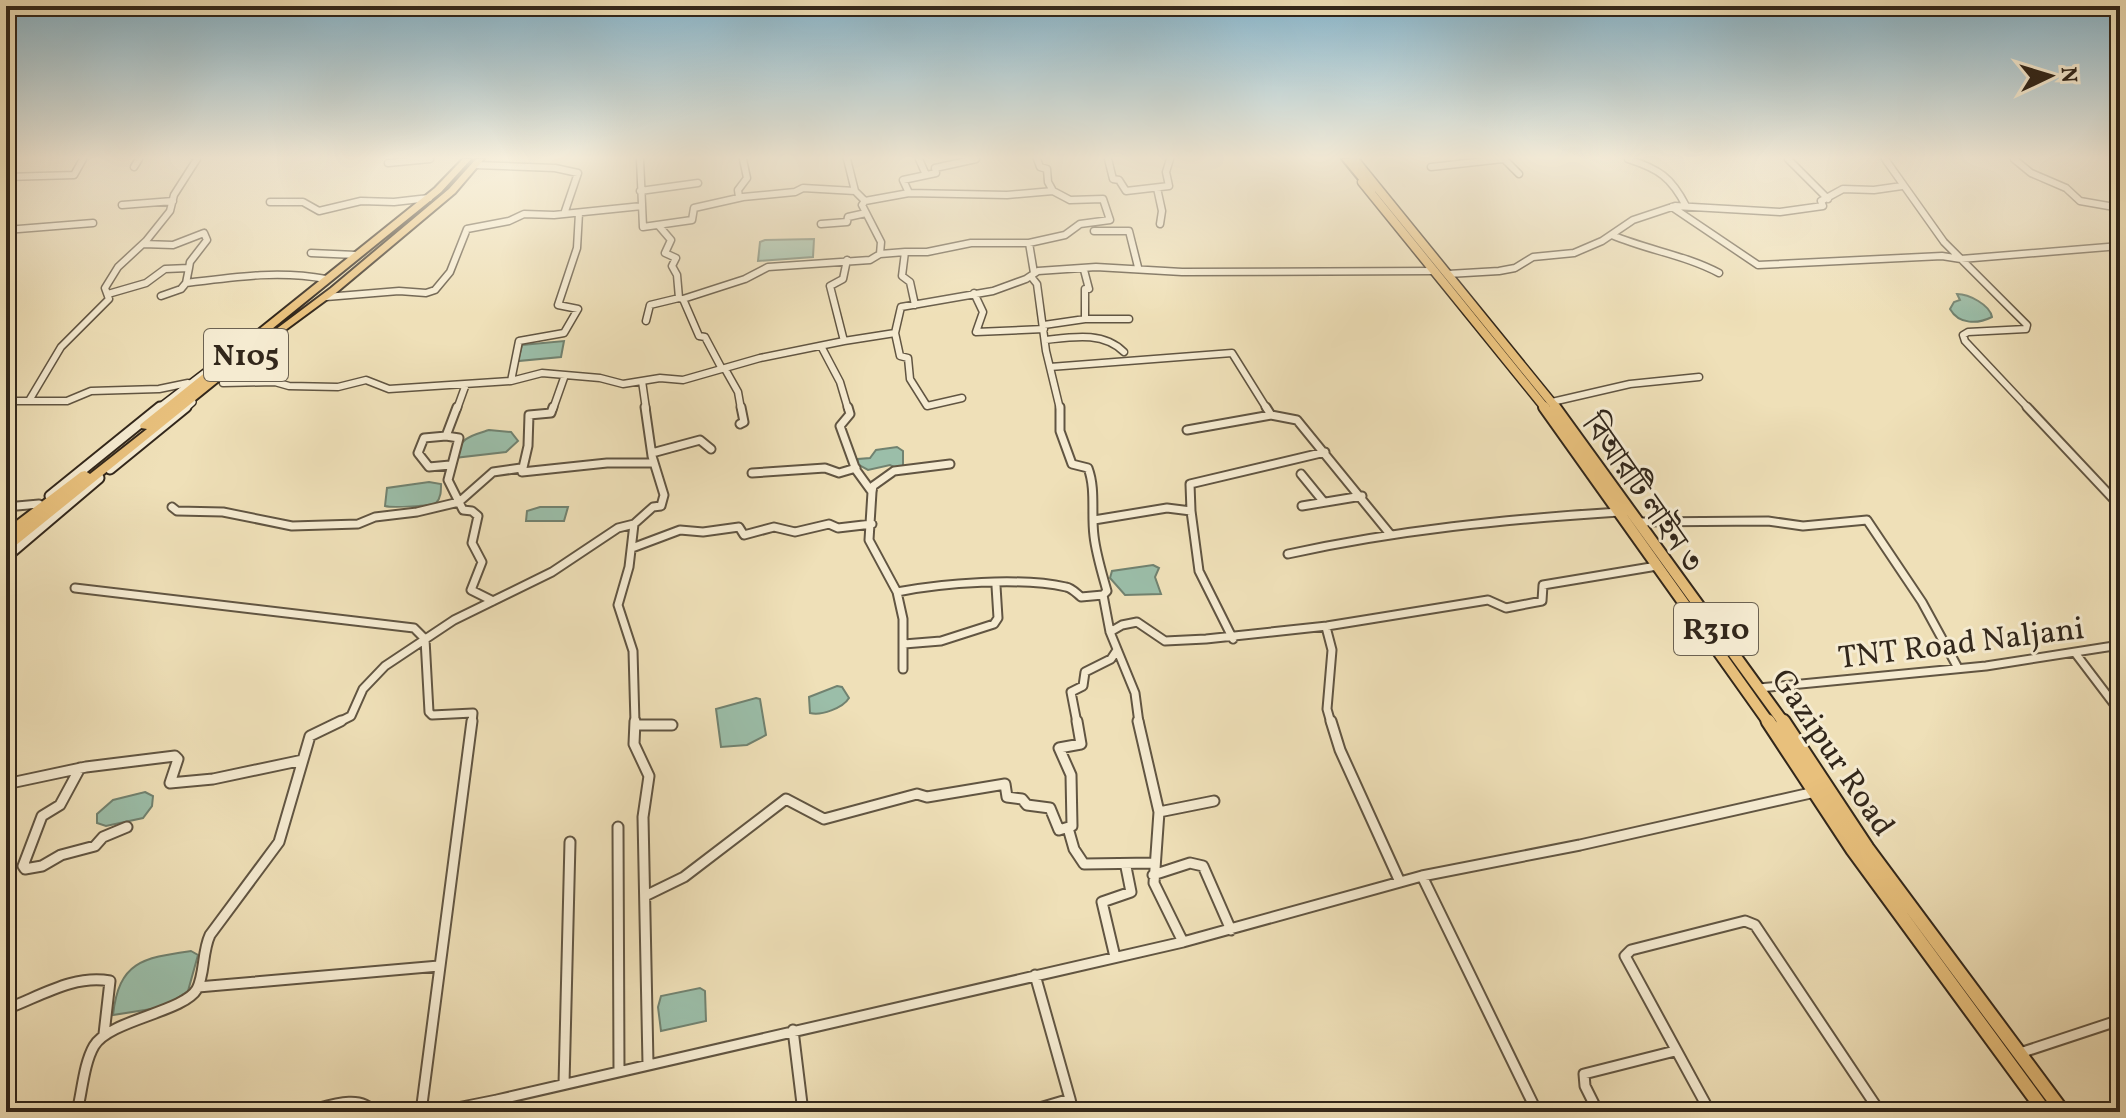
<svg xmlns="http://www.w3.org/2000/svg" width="2126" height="1118" font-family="Vollkorn,'Noto Serif Bengali',serif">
<rect width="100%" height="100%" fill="#efe0b8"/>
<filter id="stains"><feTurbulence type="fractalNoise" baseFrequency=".0025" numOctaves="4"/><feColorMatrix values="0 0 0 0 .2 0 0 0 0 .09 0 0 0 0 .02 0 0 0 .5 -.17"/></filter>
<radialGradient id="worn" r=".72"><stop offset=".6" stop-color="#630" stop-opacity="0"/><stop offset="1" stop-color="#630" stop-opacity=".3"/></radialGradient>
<path fill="#9bbea9" stroke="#718270" stroke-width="2" d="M814 239 813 257 758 261 760 242 765 240Z
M1957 294C1969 294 1990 305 1992 317 1978 324 1959 325 1950 309L1954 302 1960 300Z
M564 341 561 357 518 361 522 345Z
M489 430 511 432 518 441 506 452 454 458C461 437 470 436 489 430Z
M897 447 903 451V466L896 468 890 465 868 470 857 464 858 459 870 458 876 450Z
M429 482 441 484C441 491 441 498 436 503 431 506 392 508 385 506L387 488Z
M540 507H568L564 521H526L527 511Z
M1153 565 1159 568 1155 577 1161 594 1125 595 1110 578 1112 571Z
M837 686 842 687 849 698C843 708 821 716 810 713L809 697Z
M756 698 760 699 766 735 747 745 721 747 716 709Z
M145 792 153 796 152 806 143 818 106 826 97 823V814L113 800Z
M191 951 198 955 188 991 164 1007 113 1015C119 961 143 958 191 951Z
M700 988 705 991 706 1021 661 1031 658 1007 661 996Z"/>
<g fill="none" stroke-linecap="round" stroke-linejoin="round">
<g stroke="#615542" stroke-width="9">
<path id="minor-far2" d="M640 159 643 227 692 220 694 208 743 197 795 192 803 188 855 191
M919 159 926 175
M1037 159 1040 167 1047 169 1048 182 1053 191
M1108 159 1113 179 1119 180 1126 191 1169 186 1166 172 1170 159
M1504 159 1519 174
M1628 159C1659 169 1671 177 1686 206
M1788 159 1828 199
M1885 159 1944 242 2027 325 2026 329 1968 332 1963 335 1965 341 2029 409
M2014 159 2031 173 2066 188 2080 201 2120 208
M388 163 430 159
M476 165 555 168 578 173 564 214
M134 167 139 159
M1431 167 1503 159
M6 177 74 175 83 159
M1157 188 1162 211 1160 224
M640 191 698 183
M909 193 903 180 936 173 935 168 976 159
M739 197 738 190 747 178 743 159
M865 201 909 193 1007 195 1053 191 1070 200 1103 199 1110 220 1080 224 1065 235 1029 243H971L927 252H905
M270 202H303L319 211 361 201 394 202 429 198
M122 205 173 201
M1672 207 1758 265 1942 256 1961 259 2120 246
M821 224 847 222 848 217 866 213
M659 226 671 240 665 253 676 258 672 266 677 275 679 298 683 299 699 336 705 337 722 369
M6 230 93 223
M1094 231H1129L1138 267
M1612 235C1647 250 1685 255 1719 273
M1029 243 1034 273
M143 244 173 245 204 233 207 240 190 262 189 268
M311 253 356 255
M880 254 905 252 902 276 910 282 915 305
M1084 270 1089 289H1085V319H1129
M1448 274 1499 271 1515 268 1533 257 1574 253 1602 241 1633 220 1675 206 1780 212 1823 206 1821 201 1843 189 1874 190 1902 186
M1033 279 1037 284 1046 351 1060 409
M974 293 983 312 976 332 1044 329
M108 294 146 283 165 269 189 268 186 283
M161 296 181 289 186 283C233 277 279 270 326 279
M326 297 399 291 426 293 435 290 450 272 467 229 509 221 524 214 554 215 642 206
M683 299 745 279 768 267 870 260 880 254 881 242 862 205 865 201 855 191 847 159
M646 321 650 305 679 298
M1044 325 1085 319
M895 333 900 356 908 358 910 379 927 406 962 398
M1045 340C1072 337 1103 331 1124 352
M844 341 895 333 901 307 993 291 1026 279 1038 271 1096 267 1182 272 1435 271
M821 346 840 382 848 409
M1050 367 1232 353 1267 409
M725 369 738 392 741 409
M511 381 519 341 564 333 578 309 558 305 577 248 579 213
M642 381 646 409
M223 383 275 382 289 386 338 387 366 380 389 389 511 381 542 373 600 378 623 384 660 378 683 380 760 358 844 341 830 286 843 279 847 260
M30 399 61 347 109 299 105 288 118 267 146 241 170 211 174 195 197 159
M6 401H67L91 391 159 389 188 383
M1552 402 1630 384 1699 377
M457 409 466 384
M553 409 565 375"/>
</g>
<g stroke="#615542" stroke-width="11">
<path id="minor-far1" d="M457 407 446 436 459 438 448 480 459 502 493 472 521 468
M553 407 551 413 529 415 528 446 522 472 607 463H654
M848 407 850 414 840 426 856 470 872 492 869 540 897 592C942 583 1021 577 1066 587 1072 588 1076 593 1081 597L1103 595 1110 632 1135 693 1139 723
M1060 407V431L1072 464 1088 468C1096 489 1091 513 1094 536 1096 554 1102 573 1107 591L1103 595
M1266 407 1271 415
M2027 407 2120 506
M740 424 744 422 741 407
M1187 430 1271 415 1297 420 1390 534
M446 436 424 438 418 453 429 467 450 465
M652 453 700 440 711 449
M752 473 825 468 839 473 856 468
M1301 474 1323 501
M872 492 873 486 894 471 950 464
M1302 506 1362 496
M6 507 39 504
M172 507 177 511 223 512 292 526 358 524 375 517 417 512 459 502 463 510 472 511 478 516 472 543 482 562 471 590 493 601
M1191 511 1190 484 1325 452
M1094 520 1167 508 1191 511 1199 571 1233 639
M1638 522 1768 521 1803 526 1867 520 1922 602 1958 668
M634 524 629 567 618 605 633 651 635 723
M632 548 680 530 703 532 739 527 744 535 774 527 795 532 829 524 838 528 872 524
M1288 554C1397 530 1507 519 1619 512
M75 588 414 628 425 639 429 712 432 715 473 713 472 723
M897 592 903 619V669
M1326 627 1332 650 1327 709 1331 723
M1110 632 1122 625 1137 622 1165 641 1206 639 1327 626 1488 600 1506 608 1542 601 1543 585 1657 566
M904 644 941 641 994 624 998 618 996 586
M2076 654 2120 712
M1759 688 1986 666 2120 645
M337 723 351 716 363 689 385 666 454 620 552 572 618 528 634 524 653 507 661 506 664 495 652 456 645 407
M1077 723 1071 692 1083 686 1085 672 1111 659 1117 650"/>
</g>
<g stroke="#615542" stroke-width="13">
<path id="minor" d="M635 721 634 744 649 776 643 817 648 1064
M1138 721 1159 812 1154 883 1183 942
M1331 721 1340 750 1400 882
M637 725H672
M80 768 60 805 42 816 23 866 25 869 42 866 61 855 95 846 103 837 127 827
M6 784 86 767 175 756 178 759 170 783 213 779 303 760
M1159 812 1214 801
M618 827 619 1071
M1068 828 1074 849 1084 864 1154 863
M1153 875 1190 863 1203 866 1231 930
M1422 876 1537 1112
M645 896 684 877 786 799 824 819 917 794 927 797 1005 784 1007 797 1022 799 1027 805 1050 808 1059 830 1072 826 1071 775 1059 748 1081 744 1077 721
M1115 957 1102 902 1131 892 1126 867
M1035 975 1070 1099
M198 987 439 966
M6 1009C39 997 74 974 110 981L104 1034
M793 1030 803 1112
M2020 1053 2120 1020
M564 1084 570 842
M497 1100 1183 942 1422 876 1580 845 1815 792
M77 1112C82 1092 84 1063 94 1046 109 1020 184 1012 197 989 205 974 202 952 210 935L279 842 310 736 341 721
M304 1112C324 1108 360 1092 373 1112
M421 1112 472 721
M437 1112 497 1100V1112
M1026 1112 1070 1099 1073 1112
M1598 1112 1585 1086 1584 1074 1675 1051
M1710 1112 1625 956 1631 950 1745 921 1755 925 1880 1112"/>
</g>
<g stroke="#32271b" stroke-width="10">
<path id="secondary-far1" d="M158 409 239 347
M184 409 192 402"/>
</g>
<g stroke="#32271b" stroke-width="13">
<path id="secondary" d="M110 469 186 407
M50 496 160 407
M6 557 99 478"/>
</g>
<g stroke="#32271b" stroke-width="11">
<path id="primary-far2" d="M1354 159 1557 409
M1362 182 1546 409"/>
</g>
<g stroke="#32271b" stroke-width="14">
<path id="primary-far1" d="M1544 407 1769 723
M1555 407 1784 723"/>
</g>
<g stroke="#32271b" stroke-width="17">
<path id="primary" d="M1768 721 1853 850 2045 1112
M1783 721 1867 848 2063 1112"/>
</g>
<g stroke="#32271b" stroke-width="4">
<path id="trunk" d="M463 159H471L441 192 215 375 331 288 449 189 476 159H484L455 193 337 292 246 359 10 550 6 551V541L15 534 6 539V529L81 472 85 471 90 474 147 429 141 428 140 426 141 424 435 188Z"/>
</g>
<g stroke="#32271b" stroke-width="4">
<path id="motorway" d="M1342 159H1350L1375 188V192H1369Z"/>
</g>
<use href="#minor-far2" stroke="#f5ebd1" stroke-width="6"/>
<use href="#minor-far1" stroke="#f5ebd1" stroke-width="7"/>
<use href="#minor" stroke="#f5ebd1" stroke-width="9"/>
<use href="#secondary-far1" stroke="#f5ebd1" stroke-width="7"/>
<use href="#secondary" stroke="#f5ebd1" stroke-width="9"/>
<use href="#primary-far2" stroke="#e8c07c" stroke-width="8"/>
<use href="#primary-far1" stroke="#e8c07c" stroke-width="10"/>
<use href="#primary" stroke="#e8c07c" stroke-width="13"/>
<use href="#trunk" fill="#e8c07c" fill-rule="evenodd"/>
<use href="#motorway" fill="#e8c07c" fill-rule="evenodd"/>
</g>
<linearGradient id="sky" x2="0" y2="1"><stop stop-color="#89b8cf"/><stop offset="0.5" stop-color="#f8f1df"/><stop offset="1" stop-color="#f8f1df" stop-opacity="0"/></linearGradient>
<rect width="2126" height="315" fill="url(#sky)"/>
<g text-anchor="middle" stroke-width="6" stroke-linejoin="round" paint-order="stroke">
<g fill="#f5ebd1" stroke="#6c6252" stroke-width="2">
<rect x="204" y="329" width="84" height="52" rx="6"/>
<rect x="1674" y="603" width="84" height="52" rx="6"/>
</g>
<g font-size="30" font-weight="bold" fill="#32271b">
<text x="246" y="365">N105</text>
<text x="1716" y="639">R310</text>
</g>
<g font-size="32" fill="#32271b" stroke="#f5ebd1">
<text transform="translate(1644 493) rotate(55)" y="11">বিআরটি লাইন ৩</text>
<text transform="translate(1961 642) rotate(-7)" y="11">TNT Road Naljani</text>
<text transform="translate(1834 752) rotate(56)" y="11">Gazipur Road</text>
</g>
</g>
<rect width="2126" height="1118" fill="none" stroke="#efe0b8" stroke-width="32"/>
<rect x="8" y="8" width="2110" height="1102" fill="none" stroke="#32271b" stroke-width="4"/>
<rect x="16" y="16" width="2094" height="1086" fill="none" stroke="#32271b" stroke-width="2"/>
<g transform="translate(2050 76) rotate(86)" stroke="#f5ebd1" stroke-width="6" paint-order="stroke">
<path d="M0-6L14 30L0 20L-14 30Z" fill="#32271b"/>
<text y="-12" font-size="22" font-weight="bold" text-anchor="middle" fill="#32271b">N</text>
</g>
<rect width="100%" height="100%" filter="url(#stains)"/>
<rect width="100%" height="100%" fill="url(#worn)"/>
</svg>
